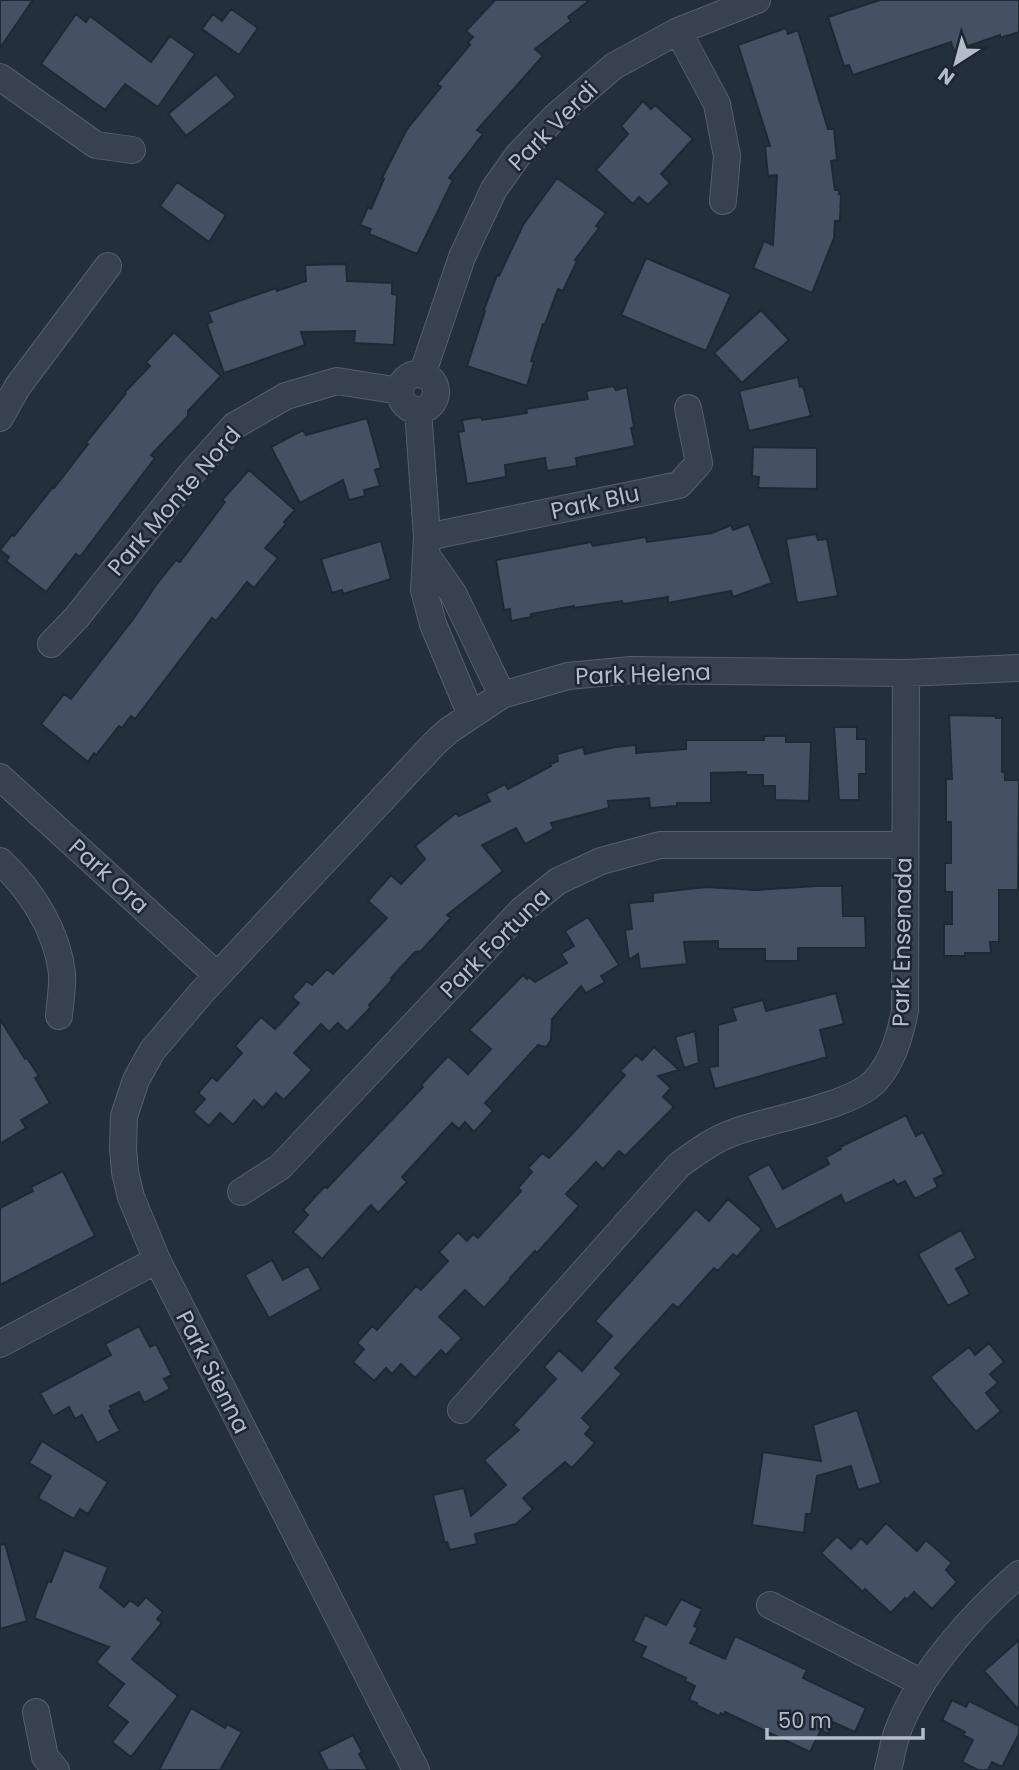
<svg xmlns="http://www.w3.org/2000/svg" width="1019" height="1770" font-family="Poppins,sans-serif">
<rect width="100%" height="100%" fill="#242f3e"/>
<path fill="#455162" stroke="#1f2835" stroke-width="2" d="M0 0H33L0 48Z
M495 0H590L568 17 571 21 535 49 543 56 477 130 483 134 449 178 453 180 417 254 369 234 371 229 360 225 368 207 371 209 384 179 382 178 407 129 441 87 437 84 470 45 468 42 473 37 466 31Z
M880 0H1019V32L1000 38V35L954 51 951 42 853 75 849 65 844 66 828 17Z
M231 9 258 28 239 55 202 29 213 14 222 21Z
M76 14 86 22 90 16 151 62 170 36 195 54 158 107 125 84 105 110 41 64Z
M786 28 788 34 798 30 828 129H834L837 160 831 161 835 190H839V194H841L840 221H835L834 238 812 293 753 268 764 241 773 245 777 175 768 176 765 146H770L738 45Z
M216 74 236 97 186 136 168 114Z
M643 101 651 109 655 105 693 139 661 174 670 183 648 205 639 197 633 204 596 170 628 134 621 126Z
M557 178 606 213 596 226 599 228 575 260 577 261 563 291 558 289 545 324H543L531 361 534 362 527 386 467 366 485 311 484 310 497 275 499 276 523 225Z
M177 182 226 215 209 242 160 206Z
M646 258 731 294 706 351 621 315Z
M346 264 347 281 392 283V294L397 295 394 345 354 343 355 331 301 332 305 345 224 373 207 324 212 322 208 312 276 288 277 291 306 281 305 265Z
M761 310 789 340 742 383 714 353Z
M174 332 221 376 188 411V416L151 455 155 458 80 557 76 554 46 592 6 561 9 557 0 550 12 535 14 536 53 487 54 488 88 444 86 443 126 393 125 392 150 366 146 362Z
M798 377 800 387 803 386 811 416 749 431 739 391Z
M613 386 616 390 627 387 634 427 631 428 635 446 576 458 577 466 547 471 545 458 505 465 506 477 467 484 458 432 464 431 462 420 481 417 482 420 527 413 526 409 588 399 586 391Z
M367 418 381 468 375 470 380 486 364 490 365 496 349 500 343 480 300 503 271 447 303 430 306 435Z
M753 447 817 448V489L758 488 759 477 752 476Z
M249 470 295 510 284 522 286 524 265 548 278 558 254 588 247 582 216 621 212 618 135 719 131 716 122 728 119 726 96 755 94 753 88 762 41 724 64 694 71 699 134 618 156 585 176 560 180 562 225 502 222 500Z
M749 524 772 583 733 597 731 591 668 603V597L623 604 622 601 574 608V606L531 614V617L511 621 510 609 504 610 496 560 591 542 593 546 646 537 647 542 712 533 731 525 733 530Z
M816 534 818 540 827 539 838 596 797 603 786 539Z
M381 541 391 579 343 594 342 590 332 593 321 559Z
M949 715 995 716 996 718H1002V772H1005V780H1019L1018 890H999V942H990L991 953H965V956H944V924H952V892H945V863H951V822H946V779H952Z
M834 727H857V739H866V774H859V800H839Z
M764 736H786V742H811L809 801 775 800V786H763V775H746V772L711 773V803H677V806L650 808 649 798 608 801 609 808 551 823 554 829 525 844 516 828 482 845 503 871 447 915 451 918 421 951 415 952 391 978 392 980 369 1005 371 1007 347 1032 338 1023 329 1032 321 1024 294 1053 312 1070 284 1100 276 1093 263 1108 254 1100 233 1125 220 1113 209 1126 193 1112 205 1099 198 1093 212 1077 217 1081 242 1053 235 1046 261 1017 275 1029 299 1003 292 997 307 981 312 985 327 969 333 974 387 918 368 901 391 875 401 884 425 859 415 846 456 813 459 816 490 801 486 794 505 784 508 789 551 766 550 764 558 761 557 754 583 747 585 754 615 747 636 745V753L686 749V740H764Z
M817 886H842L843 916H865L866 948H798V961H765V949H718V941L684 942 687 964 640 969 638 954 629 960 625 930 632 929 629 903 653 901V893L706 887 756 890Z
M588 917 619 965 601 976 605 982 586 993 581 986 552 1019 551 1040 546 1047 538 1045 485 1103 493 1111 474 1132 465 1122 459 1129 452 1123 402 1177 407 1182 378 1213 371 1205 322 1259 293 1232 308 1215 303 1210 325 1186 327 1188 423 1087 421 1085 448 1056 468 1074 491 1049 469 1030 523 975 527 979 529 977 535 982 567 963 561 954 574 946 565 931Z
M836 993 844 1024 820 1030 827 1057 715 1089 709 1067 718 1066V1025L736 1020 732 1008 763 1000 766 1011Z
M0 1019 25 1059 27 1058 39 1076 35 1078 50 1103 21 1120 26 1128 0 1144Z
M695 1031 699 1063 684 1068 675 1037Z
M654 1047 679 1070 658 1076 671 1088 663 1097 674 1107 625 1156 619 1151 603 1169 596 1162 566 1194 579 1206 537 1253 535 1251 510 1278 511 1279 484 1308 465 1290 439 1317 462 1338 446 1355 441 1350 415 1378 401 1364 392 1374 386 1368 374 1381 353 1362 364 1349 357 1343 372 1326 377 1330 416 1286 421 1290 448 1261 439 1252 458 1232 467 1241 473 1234 478 1238 521 1191 518 1188 532 1172 528 1168 542 1153 549 1158 572 1134 625 1075 620 1071 636 1055 642 1060Z
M906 1115 916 1136 923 1132 944 1174 934 1179 938 1187 915 1199 905 1181 897 1185 894 1180 845 1204 841 1195 776 1230 747 1176 769 1164 783 1189 829 1164 826 1157 841 1149 840 1147Z
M63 1171 95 1236 0 1285V1208L33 1191 31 1187Z
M728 1199 762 1229 737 1257 733 1254 718 1271 714 1268 678 1308 673 1304 615 1368 622 1374 582 1418 591 1427 585 1434 595 1443 572 1468 565 1462 523 1498 533 1509 516 1524 475 1534 477 1544 450 1550 447 1542H442L444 1540 433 1495 464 1488 471 1516 506 1485 484 1460 519 1430 513 1425 556 1379 544 1367 559 1350 582 1371 612 1336 595 1321 696 1209 709 1221Z
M961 1230 976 1258 956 1269 970 1294 948 1306 918 1254Z
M272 1260 283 1280 308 1266 321 1289 269 1318 245 1275Z
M139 1326 150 1347 156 1344 172 1375 164 1379 170 1389 144 1403 139 1392 110 1406 112 1409 109 1411 120 1431 97 1443 82 1415 75 1419 69 1407 53 1416 40 1393 111 1355 105 1344Z
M989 1343 1004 1362 990 1374 998 1383 986 1393 1001 1411 976 1432 930 1377 969 1347 975 1355Z
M857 1410 881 1483 858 1490 851 1466 817 1476 811 1514H806L804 1533 752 1525 763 1452 821 1461 813 1425Z
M42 1441 108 1482 88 1514 80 1509 74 1519 38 1498 51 1476 29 1463Z
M886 1523 917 1551 926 1540 952 1563 946 1570 957 1582 932 1609 914 1592 907 1600 905 1598 891 1613 865 1589 863 1592 821 1553 837 1536 851 1549 861 1538 867 1544Z
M5 1544 27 1621 0 1629V1545Z
M64 1550 108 1567 100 1587 124 1607 130 1600 138 1606 146 1597 163 1612 157 1619 162 1623 132 1659 178 1696 131 1757 112 1742 128 1722 107 1706 124 1684 96 1662 109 1647 34 1618 48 1581 51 1582Z
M681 1599 702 1609 694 1626 698 1628 690 1643 725 1659 735 1636 807 1670 803 1678 866 1708 855 1732 833 1722 828 1734 821 1730 810 1752 725 1712 724 1715 721 1713 719 1716 696 1705 697 1703 689 1700 695 1686 685 1681 686 1678 641 1657 646 1647 633 1641 645 1615 666 1625Z
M1019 1640V1710L984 1671Z
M952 1700 966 1707 969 1701 1019 1726V1734L1002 1767 992 1762 988 1770H978L962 1762 973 1740 963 1735 965 1732 942 1720Z
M191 1708 225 1728 227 1724 242 1732 220 1770H159Z
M353 1735 362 1752 359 1754 368 1770H328L319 1752Z"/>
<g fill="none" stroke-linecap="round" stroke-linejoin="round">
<g stroke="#565f6c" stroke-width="28">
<path id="minor" d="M678 31 717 104 727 156 723 201
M0 77 96 145 132 150
M400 392a18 18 0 1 1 36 0a18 18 0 1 1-36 0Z
M422 375 462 257 494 189 519 154 557 115 614 66 678 31 757 0
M418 410 427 537 424 590 433 624 471 715
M0 418 18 386 108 266
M427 537 679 485 699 463 688 408
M427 556 453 593 502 695
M51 644 77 617 191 474 234 426 286 396 337 381 400 391
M0 777 217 975
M0 861C31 890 57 930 62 973 63 986 60 1002 59 1016
M241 1192 280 1167 522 910 558 881 601 861 660 845H904
M0 1344 157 1260
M461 1410 679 1165C697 1152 714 1139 735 1132 770 1119 854 1106 876 1080 893 1061 900 1035 905 1011L906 673
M770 1605 922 1683
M36 1712 45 1757 56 1770
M416 1770 157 1260 131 1197 125 1172 123 1148 124 1116 136 1080 152 1051 201 993 434 744 448 731 502 695 568 676 631 670 906 673 1019 668
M888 1770C891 1758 893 1745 897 1733 917 1676 974 1613 1019 1574"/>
</g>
<use href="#minor" stroke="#38414e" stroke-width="26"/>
</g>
<g text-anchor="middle" stroke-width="5" stroke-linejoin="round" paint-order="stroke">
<g font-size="23" fill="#b4bcc9" stroke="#1d2633">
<text transform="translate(553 126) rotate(-45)" y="8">Park Verdi</text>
<text transform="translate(174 501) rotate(-49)" y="8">Park Monte Nord</text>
<text transform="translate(595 502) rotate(-12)" y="8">Park Blu</text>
<text transform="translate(643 674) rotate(-2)" y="8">Park Helena</text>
<text transform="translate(109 876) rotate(42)" y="8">Park Ora</text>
<text transform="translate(902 942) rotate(-89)" y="8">Park Ensenada</text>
<text transform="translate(495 943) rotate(-45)" y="8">Park Fortuna</text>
<text transform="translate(213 1372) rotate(63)" y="8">Park Sienna</text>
</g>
</g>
<g transform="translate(956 63) rotate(216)" stroke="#1d2633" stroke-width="5" paint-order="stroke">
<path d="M0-5L12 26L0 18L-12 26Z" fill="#b4bcc9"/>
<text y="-10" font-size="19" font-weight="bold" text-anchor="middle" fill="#b4bcc9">N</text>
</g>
<path d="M767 1728v10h156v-10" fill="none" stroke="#b4bcc9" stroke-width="3.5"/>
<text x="778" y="1728" font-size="21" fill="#b4bcc9" stroke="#1d2633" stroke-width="5" paint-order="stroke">50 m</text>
</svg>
